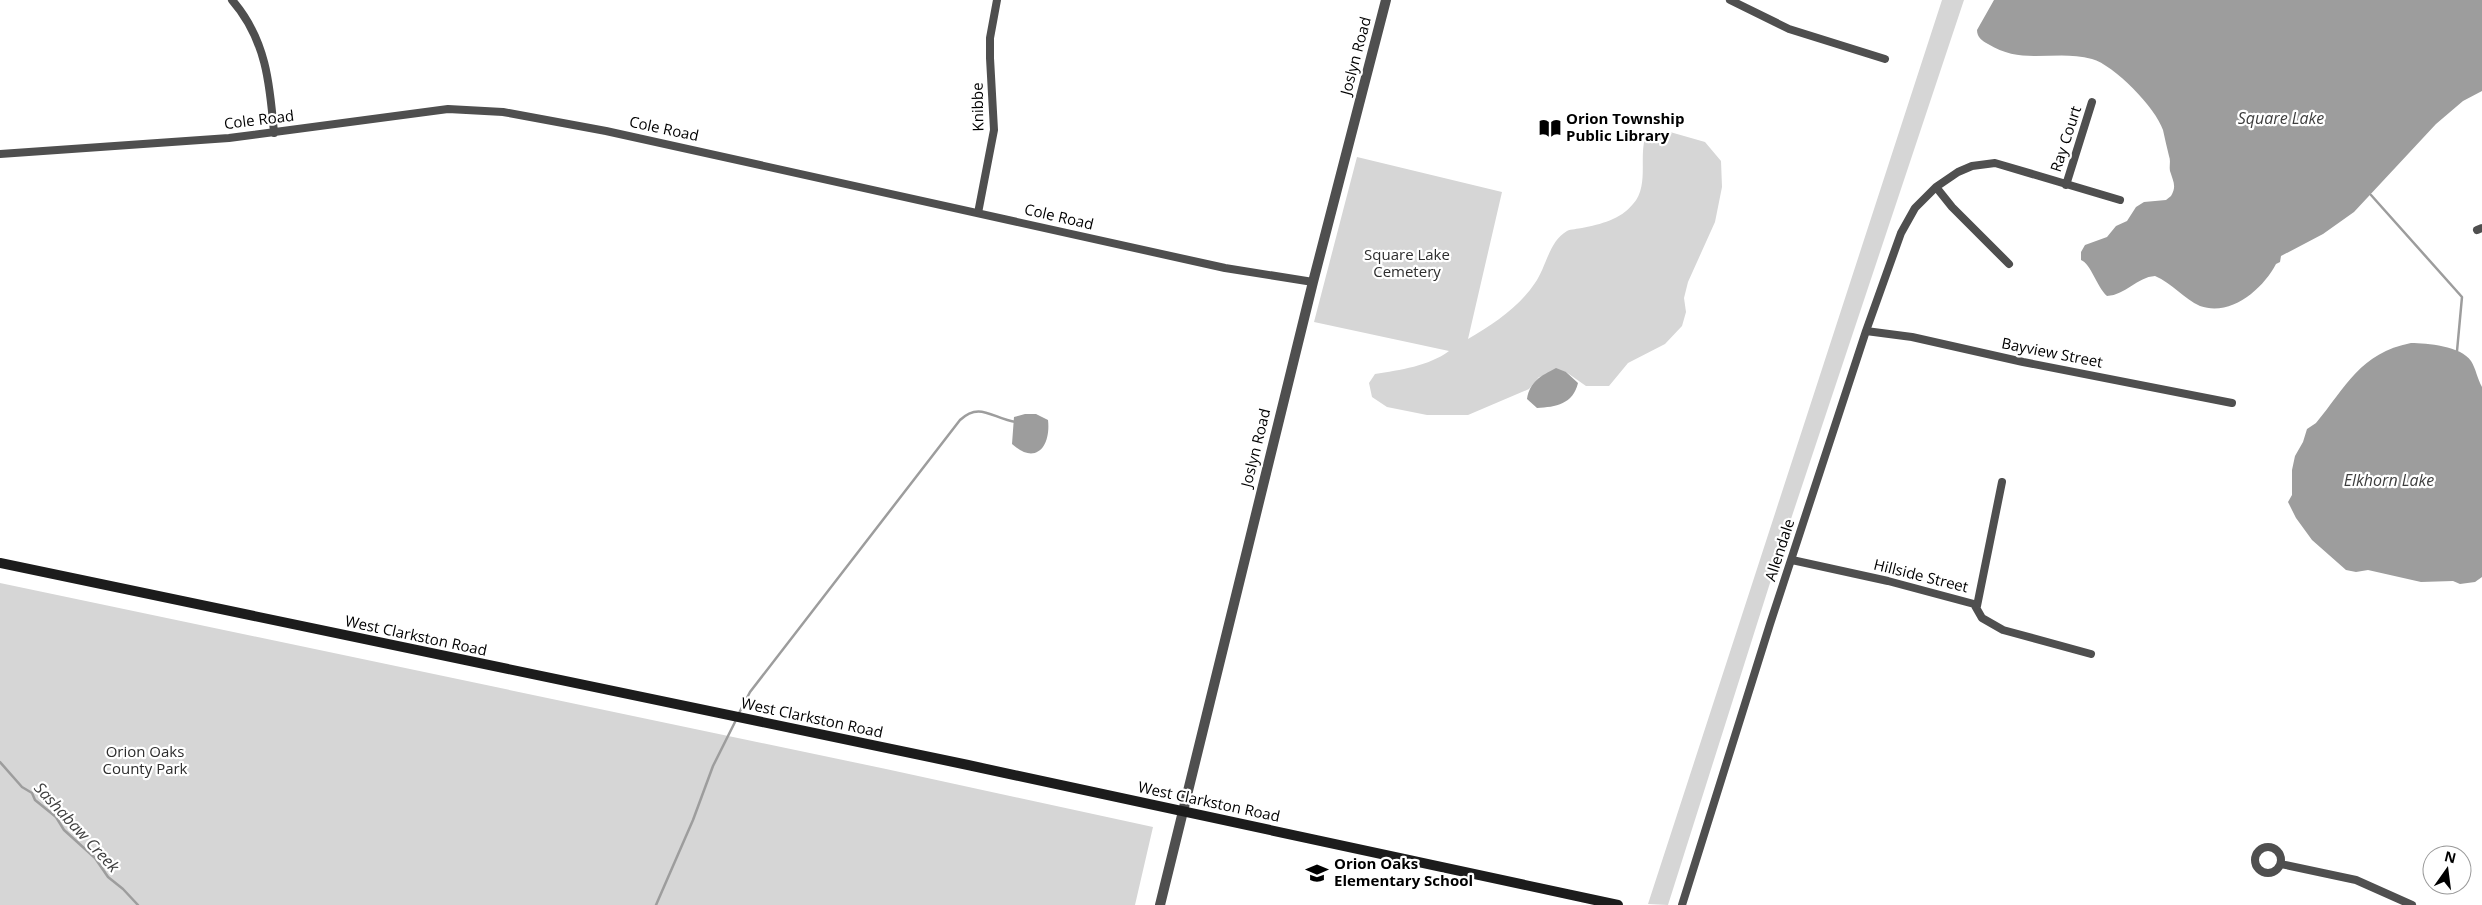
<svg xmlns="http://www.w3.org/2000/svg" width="2482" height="905" font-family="'Open Sans',sans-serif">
<rect width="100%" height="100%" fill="#fff"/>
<path fill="#d6d6d6" d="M1942 0H1964L1776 564 1668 905 1648 904Z
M1657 131 1670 132 1705 142 1721 161 1722 187 1715 222 1688 282 1684 298 1686 312 1682 326 1665 344 1628 363 1609 386H1586L1566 372 1539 377 1529 389 1468 415H1427L1387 407 1372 397 1369 383 1375 374C1400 370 1429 366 1449 351L1314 322 1357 157 1502 192 1468 339C1492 325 1519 307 1535 283 1546 268 1549 241 1567 231 1571 229 1578 229 1582 228 1601 224 1620 220 1633 204 1649 186 1639 159 1645 138Z
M0 583 886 769 1153 827 1135 905H0Z"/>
<path fill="#9d9d9d" d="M1994 0H2482V91L2463 101 2436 124 2354 212 2323 234 2281 256 2280 262 2276 264C2263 289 2231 317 2200 306 2184 299 2172 283 2155 276 2137 277 2126 295 2107 296 2097 287 2091 264 2081 260V252L2085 245 2107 237 2116 226 2127 221 2136 207 2144 202 2166 200 2171 196C2177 186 2173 181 2170 171 2169 166 2171 161 2169 156 2167 148 2165 139 2163 130 2156 108 2114 65 2092 59 2055 49 2023 66 1988 44 1982 41 1977 37 1977 30Z
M2411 343C2427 343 2461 346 2471 361 2476 369 2477 378 2482 387V577L2475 582 2460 584 2453 581 2421 582 2368 570 2356 572 2346 570 2312 540 2296 518 2288 502 2292 495V470L2295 456 2303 442 2307 429 2316 423C2346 387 2360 353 2411 343Z
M1556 368 1566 372 1578 383C1573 404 1556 407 1537 408L1527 399C1530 381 1541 376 1556 368Z
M1025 414H1036L1048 420C1051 446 1036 466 1012 444L1014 417Z"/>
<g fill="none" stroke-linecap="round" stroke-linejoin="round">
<path stroke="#9d9d9d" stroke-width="2.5" d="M2371 195 2462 297 2457 351
M738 715 750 692 960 420C980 401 993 419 1016 422
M0 762 22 787 32 793 35 800 56 817 64 830 95 858 108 877 123 889 138 905
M656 905 693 820 713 766 736 720"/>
<path stroke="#4f4f4f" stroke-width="8" d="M232 0C266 39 270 84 274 133
M1730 0 1789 29 1885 59
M0 154 229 138 448 109 503 112 606 131 1225 268 1313 282
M2066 185 2092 102
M1936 187 1952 207 2009 264
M978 213 994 130 990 58V38L997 0
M2477 230 2482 228
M1866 331 1912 337 2023 362 2232 403
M1792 560 1888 581 1974 604 1982 618 2003 630 2091 654
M1977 606 2002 482
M2255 860a13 13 0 1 1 26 0a13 13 0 1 1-26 0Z
M2281 864 2356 880 2412 905
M1682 905 1770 624 1866 331 1901 233 1915 208 1936 187 1958 172 1972 166 1995 163 2120 200"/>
<path stroke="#4f4f4f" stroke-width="10" d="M1160 905 1313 282 1386 0"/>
<path stroke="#1c1c1c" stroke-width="10" d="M0 563 968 765 1618 905"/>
</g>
<defs>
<g id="library-bare" transform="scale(1.725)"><path d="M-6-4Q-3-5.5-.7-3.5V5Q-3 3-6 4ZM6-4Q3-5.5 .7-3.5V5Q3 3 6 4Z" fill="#000" stroke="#fff" stroke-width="2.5" paint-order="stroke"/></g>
<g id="school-bare" transform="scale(1.725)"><path d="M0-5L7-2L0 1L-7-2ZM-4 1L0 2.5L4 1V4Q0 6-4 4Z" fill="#000" stroke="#fff" stroke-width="2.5" paint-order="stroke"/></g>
</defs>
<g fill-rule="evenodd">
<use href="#library-bare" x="1550" y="128"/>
<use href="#school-bare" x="1317" y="873"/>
</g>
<g text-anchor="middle" stroke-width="4.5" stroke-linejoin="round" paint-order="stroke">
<g font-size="15" fill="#000" stroke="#fff">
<text transform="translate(1356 56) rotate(-75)" y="5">Joslyn Road</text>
<text transform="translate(978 107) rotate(-91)" y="5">Knibbe</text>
<text transform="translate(259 120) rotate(-7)" y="5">Cole Road</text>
<text transform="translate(664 129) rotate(12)" y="5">Cole Road</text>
<text transform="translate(2066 139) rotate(-72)" y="5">Ray Court</text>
<text transform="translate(1059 217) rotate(13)" y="5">Cole Road</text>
<text transform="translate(2052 353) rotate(11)" y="5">Bayview Street</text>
<text transform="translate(1256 448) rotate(-76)" y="5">Joslyn Road</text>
<text transform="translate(1780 550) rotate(-72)" y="5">Allendale</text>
<text transform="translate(1921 576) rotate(14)" y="5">Hillside Street</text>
<text transform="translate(416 636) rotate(12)" y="5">West Clarkston Road</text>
<text transform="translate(812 718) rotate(12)" y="5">West Clarkston Road</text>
<text transform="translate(1209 802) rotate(12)" y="5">West Clarkston Road</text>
</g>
<g font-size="15" font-weight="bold" fill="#000" stroke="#fff" text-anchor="start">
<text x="1566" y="124">Orion Township<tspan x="1566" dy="17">Public Library</tspan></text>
<text x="1334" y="869">Orion Oaks<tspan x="1334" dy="17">Elementary School</tspan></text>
</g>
<g font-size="15" fill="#2d2d2d" stroke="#fff">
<text x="1407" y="260">Square Lake<tspan x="1407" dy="17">Cemetery</tspan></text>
<text x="145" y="757">Orion Oaks<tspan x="145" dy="17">County Park</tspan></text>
</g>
<g font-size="16" font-style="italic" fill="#3e3e3e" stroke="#fff">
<text x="2281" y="124">Square Lake</text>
<text x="2389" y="486">Elkhorn Lake</text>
<text transform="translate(77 827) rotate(47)" y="6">Sashabaw Creek</text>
</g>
</g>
<g transform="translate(2447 870) rotate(14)"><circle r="24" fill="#ffffff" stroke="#999999"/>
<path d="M0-4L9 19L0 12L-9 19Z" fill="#000000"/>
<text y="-8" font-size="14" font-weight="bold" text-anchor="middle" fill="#000000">N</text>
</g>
</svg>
